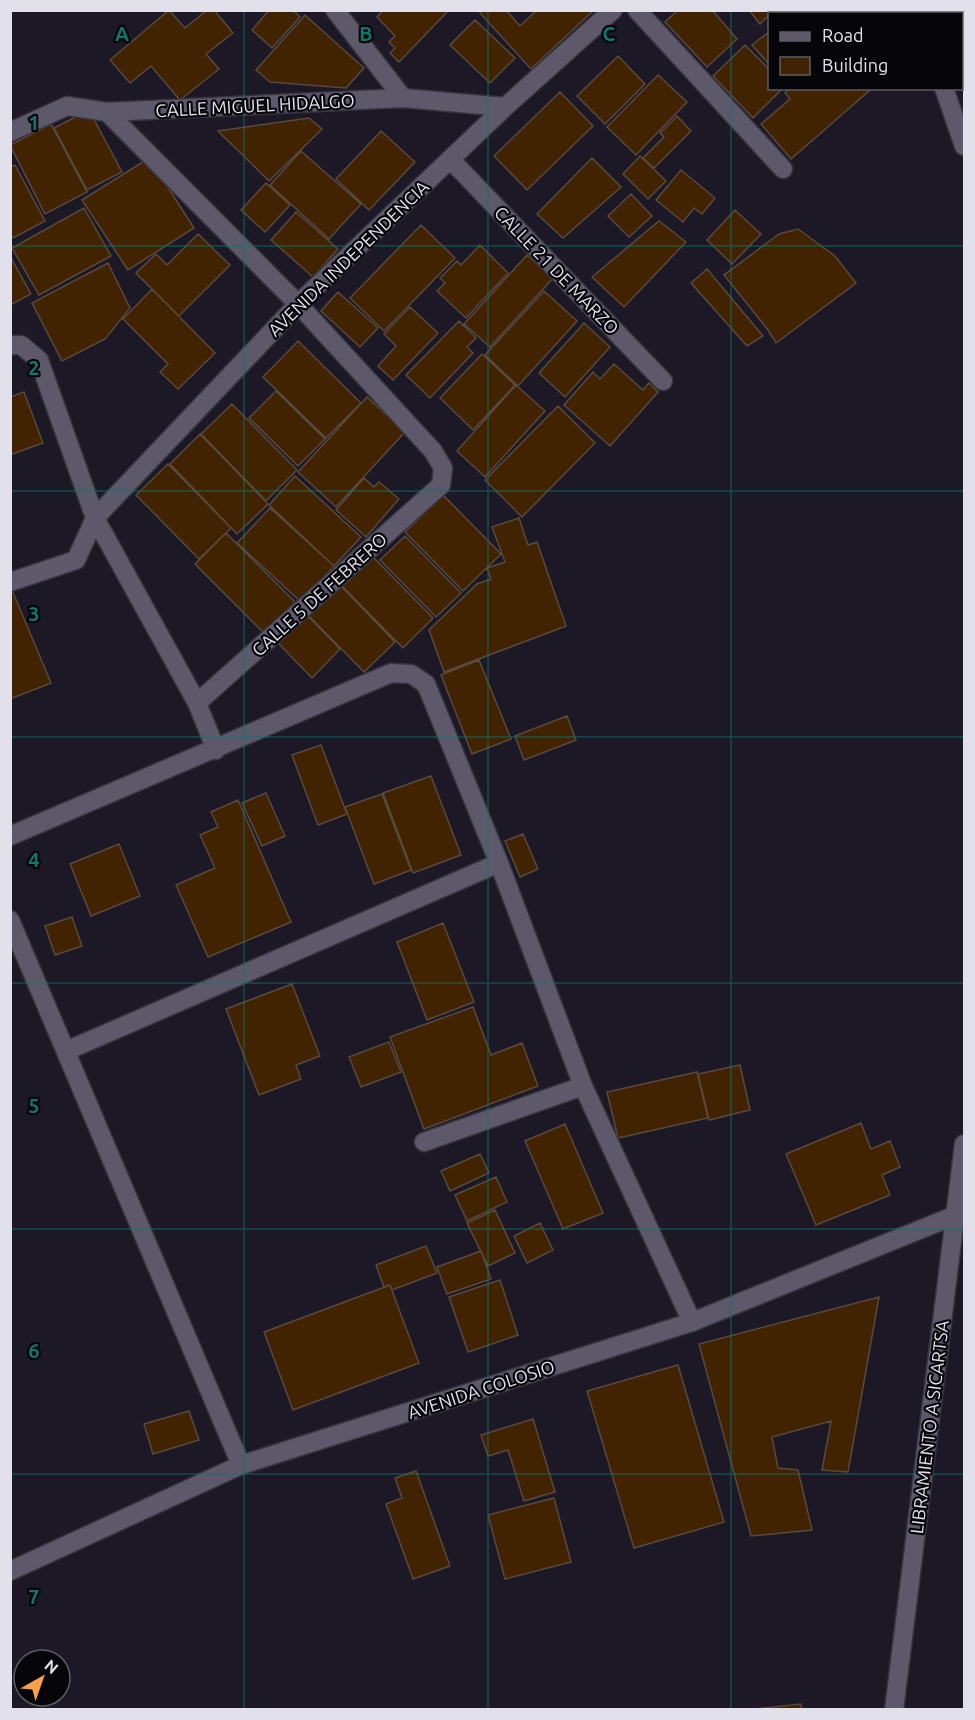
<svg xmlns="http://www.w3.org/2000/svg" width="975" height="1720" viewBox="0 0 975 1720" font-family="Ubuntu,sans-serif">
	<rect width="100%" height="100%" fill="#1c1826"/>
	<path fill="#422301" stroke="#584a3e" stroke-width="1.5" d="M169,10L185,28L207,10H214L233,33L206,54L219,69L180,100L151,66L130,83L110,60Z
		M269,10H293L300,17L272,48L252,30Z
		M383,10H449L399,62L390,53L395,48L389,42L395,36L377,17Z
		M482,10H506L520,26L537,10H594L531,69L480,13Z
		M678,10H712L737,39L707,67L665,22Z
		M749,10H777L770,14L760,24Z
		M305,15L364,68L346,88L270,82L256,70Z
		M475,20L515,58L490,83L450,45Z
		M770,31V61L768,63L752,45Z
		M745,45L770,70V88H783L753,118L713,76Z
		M618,56L645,84L605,124L577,96Z
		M658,75L687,102L636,155L607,127Z
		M790,88H869L870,90L791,159L761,124L790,99L785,93Z
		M560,92L593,126L527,190L494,156Z
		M89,110L122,172L87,190L54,128Z
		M677,116L691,131L654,168L643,158L664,137L660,133Z
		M309,118L322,129L269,181L218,131Z
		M51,124L87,192L45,214L10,145Z
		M381,131L415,162L369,210L336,179Z
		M301,151L361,204L329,239L270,185Z
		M640,156L666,181L648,199L623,174Z
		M149,158L194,228L128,270L82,200Z
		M592,158L621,187L563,238L537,214Z
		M15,165L45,221L13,238L10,234V167Z
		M681,170L715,198L702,214L694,208L683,222L656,200Z
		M266,183L290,205L265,232L241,210Z
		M631,194L652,216L629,237L608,216Z
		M84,208L111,256L39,295L12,248Z
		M735,210L761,234L732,264L707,240Z
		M296,212L338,249L313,277L271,240Z
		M659,221L686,242L624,307L592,277Z
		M421,225L455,258L384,331L350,298Z
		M798,229L835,256L856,283L776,343L768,330L724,275L779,234Z
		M198,234L230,265L179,316L136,273L156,254L167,265Z
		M480,245L508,273L466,318L437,291L445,283L440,278L457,261L461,265Z
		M527,255L553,278L490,347L464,324Z
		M10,256L31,294L10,305Z
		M108,263L130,308L105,339L62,361L32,303Z
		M707,269L763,336L747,346L691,283Z
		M152,289L215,353L178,389L160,372L168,364L123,319Z
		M544,291L577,321L518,386L485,355Z
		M338,292L378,328L360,347L321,311Z
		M410,307L438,333L393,380L378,366L396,346L384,334Z
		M459,321L476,338L467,347L473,353L430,398L406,375Z
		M584,323L610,347L565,397L539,373Z
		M298,341L361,403L326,438L263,377Z
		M482,354L515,385L473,430L440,398Z
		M614,364L643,390L649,383L658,392L610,446L564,405L593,372L600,379Z
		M516,385L545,411L485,477L457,451Z
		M276,391L325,439L298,466L249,418Z
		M24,392L43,443L10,455V397Z
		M367,397L405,432L336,507L298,472Z
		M232,404L297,470L266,501L201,434Z
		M558,406L595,443L522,517L485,480Z
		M200,434L268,504L237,534L170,464Z
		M168,464L231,528L199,559L136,495Z
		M295,476L361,537L334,566L269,505Z
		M364,478L374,487L379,482L399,499L366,537L336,510Z
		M443,495L501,554L463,591L405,532Z
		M270,508L334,566L301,602L237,543Z
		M519,518L528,545L537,542L566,626L444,672L429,630L477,584L491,579L487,568L505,562L492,527Z
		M226,533L295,602L264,633L195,564Z
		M405,536L461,593L436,617L380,560Z
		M372,556L433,618L403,648L342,586Z
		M338,583L395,642L364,672L307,614Z
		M12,590L51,683L10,699V591Z
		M306,614L340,649L312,678L277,642Z
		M479,660L511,739L472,754L441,675Z
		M567,716L576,740L524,760L515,736Z
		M321,745L347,814L318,825L292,755Z
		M431,776L461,855L413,873L383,793Z
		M266,793L285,836L262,846L242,803Z
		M382,794L411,870L374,884L345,807Z
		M238,800L291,922L208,957L176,885L215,868L200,835L218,827L211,812Z
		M523,834L538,869L520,877L505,841Z
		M119,844L140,896L91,916L70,864Z
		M72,917L82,946L55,955L45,926Z
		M443,923L474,1002L427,1020L397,942Z
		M292,984L320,1056L296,1065L301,1079L259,1095L226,1009Z
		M473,1007L491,1055L522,1043L538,1086L424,1129L390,1037Z
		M389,1042L401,1072L361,1087L349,1057Z
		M740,1065L750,1110L709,1120L698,1074Z
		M697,1072L708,1118L618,1138L607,1092Z
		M861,1123L871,1149L890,1141L900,1167L882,1175L890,1195L816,1225L786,1154Z
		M565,1124L603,1213L563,1229L525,1141Z
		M480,1154L489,1173L450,1191L441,1171Z
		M496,1177L507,1202L467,1221L455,1195Z
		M495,1210L515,1253L488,1266L467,1223Z
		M540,1223L553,1250L527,1263L514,1236Z
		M426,1246L437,1273L392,1290L390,1285L384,1287L376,1265Z
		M481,1251L491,1279L447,1294L437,1267Z
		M500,1280L518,1335L468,1352L449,1297Z
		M390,1285L419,1363L293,1410L264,1332Z
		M879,1297L848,1472L822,1470L831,1421L772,1437L778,1468L798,1470L812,1530L751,1536L699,1344Z
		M678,1365L724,1522L634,1548L587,1391Z
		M189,1411L199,1440L153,1454L144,1424Z
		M533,1419L555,1492L524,1501L508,1450L488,1456L481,1435Z
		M416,1471L450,1566L413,1579L386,1504L402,1498L395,1478Z
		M554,1498L571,1562L505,1579L488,1515Z
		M801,1704L802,1710H745Z"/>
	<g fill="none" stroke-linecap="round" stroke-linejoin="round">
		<g stroke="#37343f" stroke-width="21">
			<path id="street" d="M335,10L403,98
				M637,10L783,169
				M107,112L298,304L433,451L443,468L441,485L197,703
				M10,132L67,106L107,112L403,98L505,107
				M450,159L663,381
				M10,345H21L39,360L95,518L197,703L216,750
				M10,582L76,560L95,518L298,304L505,107L613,10
				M10,836L391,673L411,674L426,684L499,863L583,1086L692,1322
				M10,920L241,1465
				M66,1051L499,863
				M424,1142L583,1086"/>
		</g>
		<g stroke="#37343f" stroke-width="21">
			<path id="secondary" d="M914,10L915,14
				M944,88L964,146
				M10,1571L241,1465L692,1322L956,1215
				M894,1710L964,1144"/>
		</g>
		<use href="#street" stroke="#5d596a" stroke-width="18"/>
		<use href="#secondary" stroke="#5d596a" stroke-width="18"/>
	</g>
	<path fill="none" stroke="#0f766e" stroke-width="1.5" stroke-opacity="0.55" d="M244,10V1710M488,10V1710M731,10V1710M10,246H964M10,491H964M10,737H964M10,983H964M10,1229H964M10,1474H964"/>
	<g text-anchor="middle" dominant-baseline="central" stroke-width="4.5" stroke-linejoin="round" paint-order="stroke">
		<g font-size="18" fill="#e2e0ea" stroke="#06050a">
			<text transform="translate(255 105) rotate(-3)">CALLE MIGUEL HIDALGO</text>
			<text transform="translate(348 258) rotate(-44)">AVENIDA INDEPENDENCIA</text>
			<text transform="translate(557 270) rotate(46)">CALLE 21 DE MARZO</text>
			<text transform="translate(319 594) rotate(-42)">CALLE 5 DE FEBRERO</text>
			<text transform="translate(481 1389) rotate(-18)">AVENIDA COLOSIO</text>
			<text transform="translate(929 1427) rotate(-83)">LIBRAMIENTO A SICARTSA</text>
		</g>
	</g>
	<g font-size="20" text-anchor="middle" font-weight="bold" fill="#0f766e" stroke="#06050a" stroke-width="4.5" stroke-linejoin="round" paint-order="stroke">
		<text x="122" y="41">A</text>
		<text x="366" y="41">B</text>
		<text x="609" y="41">C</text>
		<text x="34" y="130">1</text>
		<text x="34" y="375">2</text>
		<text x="34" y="621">3</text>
		<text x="34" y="867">4</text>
		<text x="34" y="1113">5</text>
		<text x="34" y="1358">6</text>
		<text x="34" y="1604">7</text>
	</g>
	<rect width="975" height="1720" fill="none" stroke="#e2e0ea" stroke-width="24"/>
	<rect x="768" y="12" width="195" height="78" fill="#06050a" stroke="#5e5d64" stroke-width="1.5"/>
	<rect x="780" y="32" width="30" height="9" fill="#5d596a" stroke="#5e5d64" stroke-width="1.5"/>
	<text x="822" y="42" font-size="18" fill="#e2e0ea">Road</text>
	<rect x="780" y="57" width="30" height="18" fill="#422301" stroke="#5e5d64" stroke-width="1.5"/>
	<text x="822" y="72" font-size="18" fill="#e2e0ea">Building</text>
	<g transform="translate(42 1678) rotate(40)"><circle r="28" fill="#06050a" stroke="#5e5d64" stroke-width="1.5"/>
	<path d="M0-4.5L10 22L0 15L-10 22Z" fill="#f8a14a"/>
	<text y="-9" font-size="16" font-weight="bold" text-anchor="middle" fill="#e2e0ea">N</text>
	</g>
</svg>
